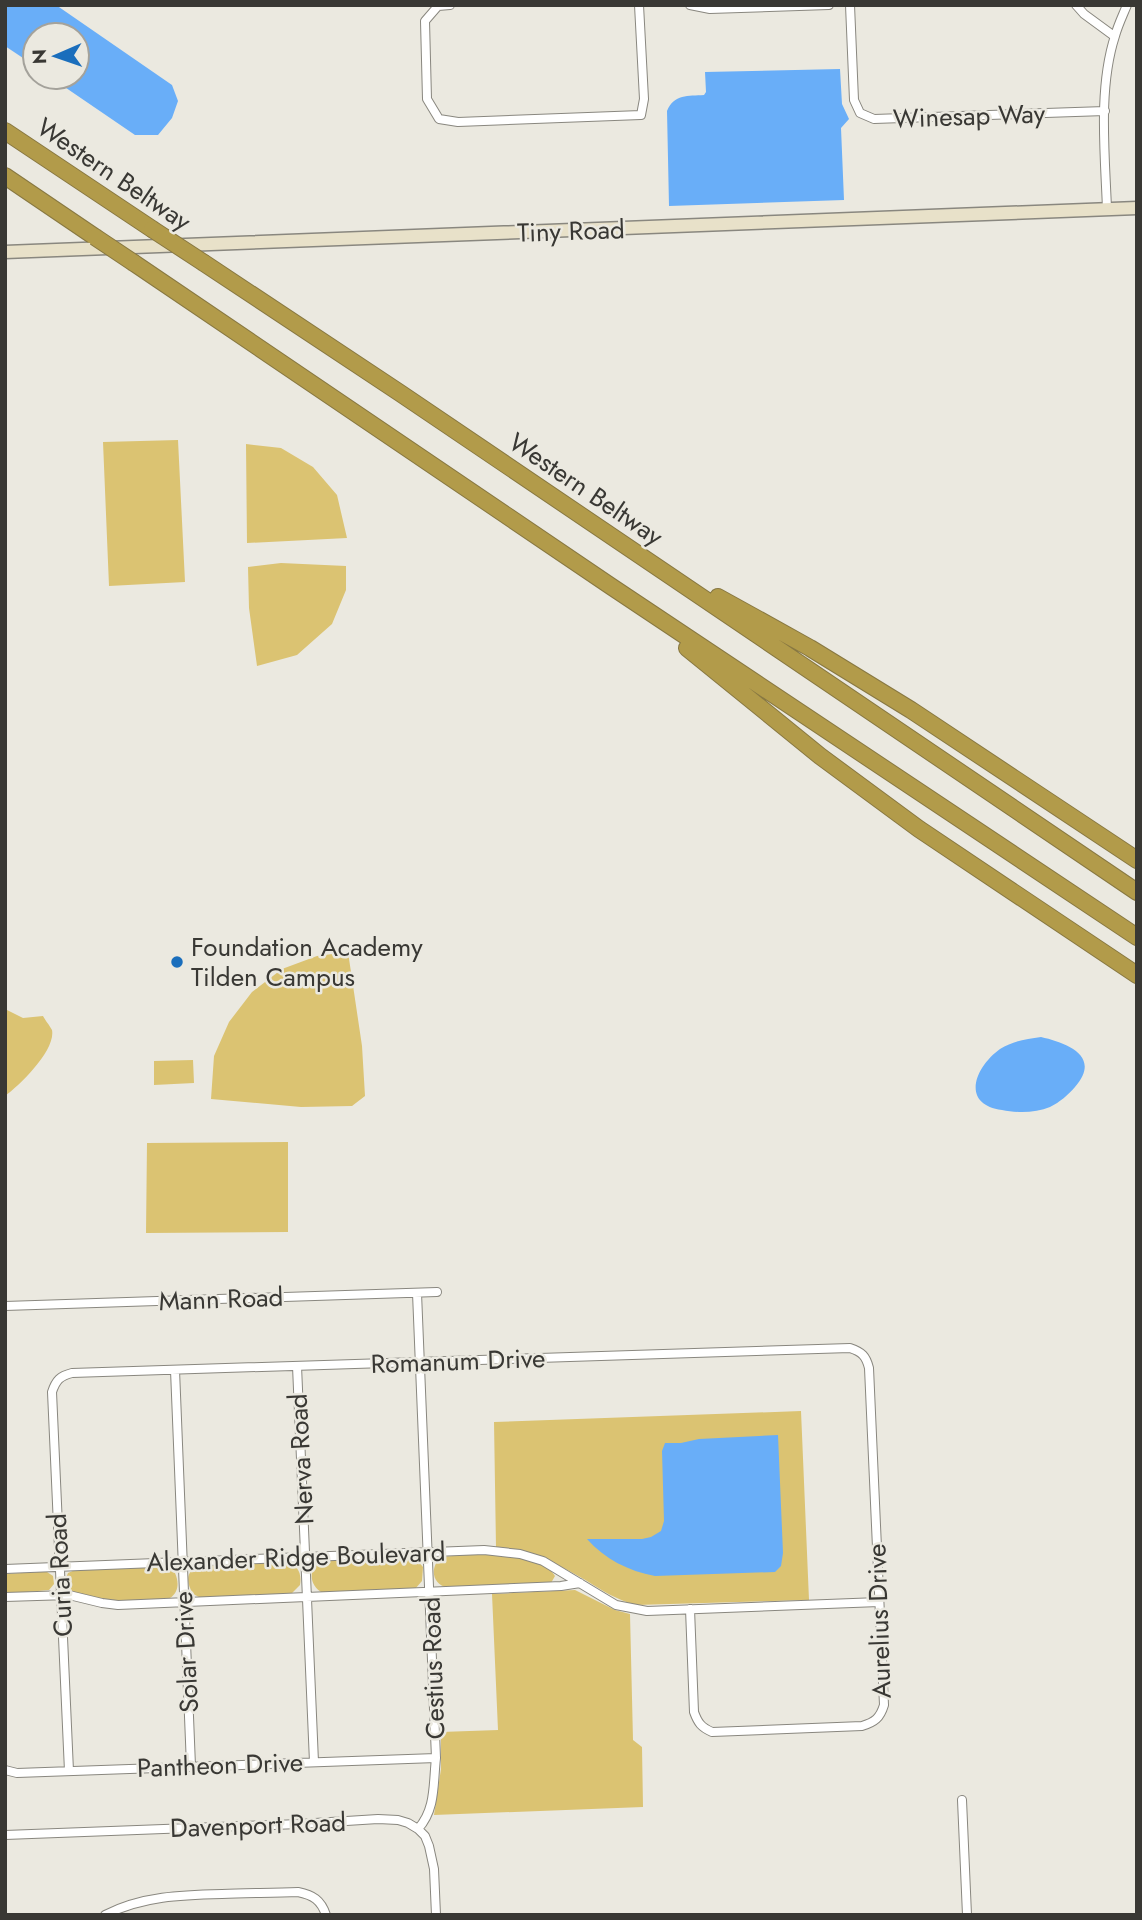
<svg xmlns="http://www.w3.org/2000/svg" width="1142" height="1920" viewBox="0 0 1142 1920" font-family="Jost,sans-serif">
	<rect width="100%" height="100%" fill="#ebe9e0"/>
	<path fill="#dbc372" d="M178,440L185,582L109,586L103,442Z
		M246,444L281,448L313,467L337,495L347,538L247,543Z
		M281,563L346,566V590L332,624L297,655L257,666L249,608L248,567Z
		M348,952L362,1046L365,1096L352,1106L301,1107L211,1099L214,1056L229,1022L252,992L282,969L317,956Z
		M5,1009L23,1018L43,1016C45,1020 50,1026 52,1030C56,1050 20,1085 5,1096Z
		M193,1060L194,1083L154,1085V1061Z
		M288,1142V1232L146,1233L147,1143Z
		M801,1411L809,1600L636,1605C617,1600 603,1591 587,1581C558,1564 530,1549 496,1547L494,1422Z
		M476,1554C497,1554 543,1556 555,1576L551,1583L448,1588C431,1584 430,1567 441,1557Z
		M410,1557L415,1558L423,1567L422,1581L415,1589L323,1593C312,1587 309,1577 314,1566L325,1560Z
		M286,1562C298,1565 302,1573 300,1585L291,1594L201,1598L193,1594C185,1580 186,1570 202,1565Z
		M165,1567L175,1573C179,1582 179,1592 170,1598C157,1605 78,1600 68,1589C63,1584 66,1578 68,1573L75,1570Z
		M38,1572H47L53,1576L54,1584L49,1590L5,1594V1574Z
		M575,1590L615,1610L630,1614L633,1740L642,1747L643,1807L434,1815L441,1769V1732L498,1730L492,1594Z"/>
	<path fill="#69aef8" d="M5,5H56L172,85L178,101L172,118L158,135H135L50,77H77V35H35V66L5,46Z
		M840,69L842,104L849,119L841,128L844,200L669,206L667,111C674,94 688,96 704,95L706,92L705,72Z
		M1041,1037C1067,1043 1102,1056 1075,1087C1068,1095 1060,1102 1050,1107C1036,1113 1017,1113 1002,1110C960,1104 975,1067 1000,1049C1013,1041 1026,1039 1041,1037Z
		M778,1435L783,1553L781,1566L775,1572L655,1576C628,1571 605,1559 587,1539H642L651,1537L661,1531L664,1521L662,1451L665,1443H681L699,1439Z"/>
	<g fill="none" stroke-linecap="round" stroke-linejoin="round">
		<g stroke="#89877f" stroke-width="10">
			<path id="street" d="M450,5L438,6L425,21L427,99L439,119L458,122L641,115L644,99L639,5
				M690,5L710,9L829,5
				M850,5L854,100L860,113L874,119L1105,111
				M1076,5L1084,14L1114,36
				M1107,209C1105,154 1098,88 1115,36C1118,25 1123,15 1127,5
				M417,1293L436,1758C433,1784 436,1809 418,1829
				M5,1306L437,1292
				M297,1366L314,1762
				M175,1370L191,1766
				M5,1569L484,1550L520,1554L543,1561L616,1605L647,1611L879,1602
				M5,1597L69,1595L102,1603L118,1605L561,1586L580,1583
				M5,1770L17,1773L436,1758
				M69,1771L52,1392C56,1380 60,1376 72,1373L850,1348C862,1352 866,1356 869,1368L884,1705C880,1718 875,1722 862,1726L712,1732C701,1727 698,1723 694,1712L690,1609
				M962,1800L967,1915
				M5,1835L299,1824L378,1819L398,1820L408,1823L418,1829L425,1836L429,1846L434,1869L436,1915
				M105,1915C142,1896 182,1895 222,1894C247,1893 273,1893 298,1892C313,1895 321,1900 326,1915"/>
		</g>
		<g stroke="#89877f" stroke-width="15">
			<path id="secondary" d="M5,252L1137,208"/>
		</g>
		<g stroke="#887842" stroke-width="18">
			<path id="highway" d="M5,131L152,229
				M5,176L95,237
				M134,263L612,587L1137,937
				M204,263L400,393L1137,892
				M718,597L810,648L911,710L1137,860
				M687,648L820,756L919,829L1137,975"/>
		</g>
		<use href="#street" stroke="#fff" stroke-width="8"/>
		<use href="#secondary" stroke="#e8e1c9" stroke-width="12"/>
		<use href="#highway" stroke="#b29b4a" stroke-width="16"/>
		<g stroke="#887842" stroke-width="18" stroke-linecap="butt">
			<path id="highway-bridge" d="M152,229L204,263
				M95,237L134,263"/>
		</g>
		<use href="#highway-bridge" stroke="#b29b4a" stroke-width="16"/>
	</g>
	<circle fill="#1a6ebc" stroke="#ebe9e0" stroke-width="2.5" cx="177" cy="962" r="7"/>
	<g text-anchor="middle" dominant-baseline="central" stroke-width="5" stroke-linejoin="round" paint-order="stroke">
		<g font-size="26" fill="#393834" stroke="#ebe9e0">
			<text transform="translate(969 116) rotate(-2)">Winesap Way</text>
			<text transform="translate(114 174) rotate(34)">Western Beltway</text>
			<text transform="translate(571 231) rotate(-2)">Tiny Road</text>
			<text transform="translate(586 489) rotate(34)">Western Beltway</text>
			<text transform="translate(221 1299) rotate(-2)">Mann Road</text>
			<text transform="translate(458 1361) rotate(-2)">Romanum Drive</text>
			<text transform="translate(301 1459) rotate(-93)">Nerva Road</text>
			<text transform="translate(296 1557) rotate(-2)">Alexander Ridge Boulevard</text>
			<text transform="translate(60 1575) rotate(-93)">Curia Road</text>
			<text transform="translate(879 1621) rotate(-92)">Aurelius Drive</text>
			<text transform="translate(186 1652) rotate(-93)">Solar Drive</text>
			<text transform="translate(433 1668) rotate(-92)">Cestius Road</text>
			<text transform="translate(220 1765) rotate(-2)">Pantheon Drive</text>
			<text transform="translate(258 1825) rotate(-2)">Davenport Road</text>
		</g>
		<g font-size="26" fill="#393834" stroke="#ebe9e0" text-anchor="start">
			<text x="191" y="947">Foundation Academy<tspan x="191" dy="30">Tilden Campus</tspan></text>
		</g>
	</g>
	<rect width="1142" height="1920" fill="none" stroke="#393834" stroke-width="14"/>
	<g transform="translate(56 56) rotate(268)"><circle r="33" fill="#ebe9e0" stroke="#a4a29b" stroke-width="2"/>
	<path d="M0-5L12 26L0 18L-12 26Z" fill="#1a6ebc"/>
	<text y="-10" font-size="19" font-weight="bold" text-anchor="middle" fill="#393834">N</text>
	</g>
</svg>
